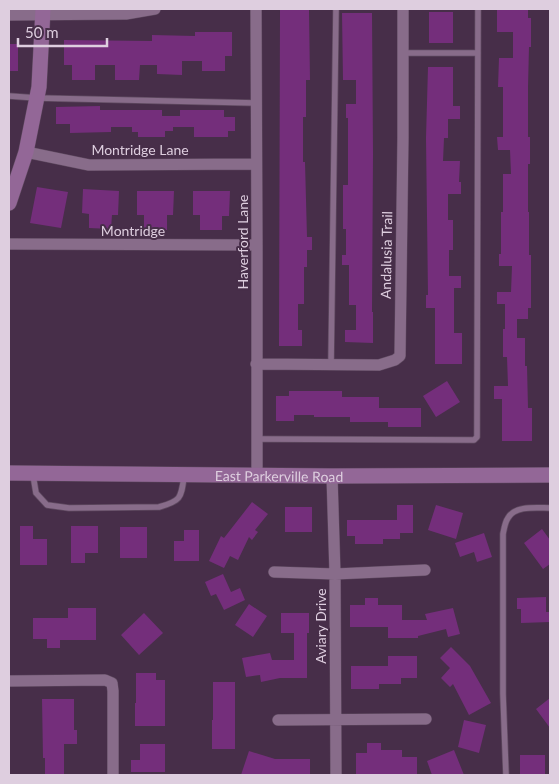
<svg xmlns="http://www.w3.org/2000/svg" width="559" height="784" viewBox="0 0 559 784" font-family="Lato,sans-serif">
	<rect width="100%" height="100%" fill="#472e49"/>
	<path fill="#742e7b" d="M497,9H528V18H531V47H529L528,87V137H530V164H528V212H529V255H531V308H528V319H517V338H525V366H527L528,408H532V441H502V399H494V386H508L507,357H503V329H505V304H497V292H511L512,266H499V254H501V212H503V174H511L510,150H498L497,137H503V87H498L499,58H513V32H497Z
		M280,10H309L310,80H306V117H303V162H305L307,237H312V250H307V267H304V304H298V330H302V346H279Z
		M429,12H453V43H429Z
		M342,13H372L373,154L372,312H373V343L345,342V330H356V305H349V265H342V255H346V229H343V185H348V118H346V104H356V80H343Z
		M195,32H232V56H225V71H202V61H182V75L157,74V65H140L139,80H115V65H95V80H72V65H64V40L152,41V35L195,36Z
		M9,44H18V71H9Z
		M428,67H453V106H460V119H448V138H444L443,161H460L459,182H461V194H448V220H453V250H449V276H461V288H454V333H462V364H435V308H426V295H428L426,138Z
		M100,106V110H162V116H180V110H224V117H235V131H228V137H194V127H173V131H165V137H138V132H132V127H111V132L70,133V124H56V107Z
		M37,187L68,192L61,228L30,223Z
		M83,189L119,191L118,215H112L111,229L89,228V214L82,213Z
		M137,191H174L173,215H167V230H144V215H137Z
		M193,191H230L229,216H222V230H200V215H193Z
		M447,381L460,402L436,417L423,396Z
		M289,391H342V397H379V408H421V427H388V422H350V417H314V415H294V421H276V396H289Z
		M252,502L268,514L255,530L258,532L252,540L249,537L238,560L230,556L224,568L209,561L221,536L224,538Z
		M397,505H413V533H400V539H383V544H355V536H347V520H397Z
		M436,505L463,513L456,539L428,530Z
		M285,507H312V532H285Z
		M20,526H33V539H47V565H20Z
		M71,526H98V553H85V563H71Z
		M120,527H147V558H120Z
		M542,529L550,540V564L543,569L524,543Z
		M184,530H199V561H174V541H184Z
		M484,533L492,557L477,562L474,552L460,557L455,543Z
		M223,574L231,592L240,588L245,600L224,610L216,594L211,596L205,582Z
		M546,597V612H550V622L521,623V609H517V598Z
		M365,598H378V605H402V620H427L425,614L453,608L460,634L448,637L446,629L418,636V638H388V627H350V605H365Z
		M249,604L267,616L253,637L235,625Z
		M68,608H96V640H60V648H47V639H33V618H68Z
		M144,613L163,633L139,655L121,635Z
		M281,613H309V633H307V678H280L261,682L260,675L246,677L242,658L270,653L272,660H294V633H281Z
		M451,647L470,666L491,703L469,715L453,684L450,687L441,678L450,668L440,658Z
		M388,656H417V678H401V684H379V689H351V666H388Z
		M136,673H156V680H165V726H135V703H136Z
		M213,682H235V749H212V720H213Z
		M550,698V728L536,709Z
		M42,699H74V730H77V744H64V775H45V758H43Z
		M464,720L486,725L479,753L458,747Z
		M367,743H381V750H402V757H417V775H356V753H367Z
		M140,744H165V772H131V760H140Z
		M454,750L464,775H432L427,761Z
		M249,751L275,759H310V775H241Z
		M520,755H545V775H520Z"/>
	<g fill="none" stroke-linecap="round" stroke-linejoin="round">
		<g stroke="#5f4a60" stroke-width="7">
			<path id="lane" d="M403,53H478
				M9,96L37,98L256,103
				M331,365L336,9
				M256,439L474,440L477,437L478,9
				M33,475L36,493L47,505L69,508L159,507C181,501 181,498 184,477
				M506,775L503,694V534C504,529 505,522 508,518C515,505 537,508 550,508"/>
		</g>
		<g stroke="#5f4a60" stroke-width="12">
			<path id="street" d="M256,9L257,245V475
				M9,15L126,14L155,9
				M26,152L89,165L256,164
				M9,244L257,245
				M256,364L379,365L395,360L400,356L403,137V9
				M332,476L335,574L336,775
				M274,572L335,574L425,570
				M9,681L105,680L112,683L113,691V775
				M278,720L426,719"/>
		</g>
		<g stroke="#5f4a60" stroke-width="16">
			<g id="secondary">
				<path d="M9,203L26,152L39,87L43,9"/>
				<path id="s1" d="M9,473L332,476L550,475"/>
			</g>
		</g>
		<use href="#lane" stroke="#886c8a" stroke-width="5.5"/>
		<use href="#street" stroke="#886c8a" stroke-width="11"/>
		<use href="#secondary" stroke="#936797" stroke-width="15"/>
	</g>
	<g text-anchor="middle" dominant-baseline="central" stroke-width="4" stroke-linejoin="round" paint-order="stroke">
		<g font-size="14" fill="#decedf" stroke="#472e49">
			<text x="140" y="149">Montridge Lane</text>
			<text x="133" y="230">Montridge</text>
			<text transform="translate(242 242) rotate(-90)">Haverford Lane</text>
			<text transform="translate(386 255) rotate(-89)">Andalusia Trail</text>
			<text stroke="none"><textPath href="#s1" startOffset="270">East Parkerville Road</textPath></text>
			<text transform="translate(320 626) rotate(-90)">Aviary Drive</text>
		</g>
	</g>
	<rect width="559" height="784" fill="none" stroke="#decedf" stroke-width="20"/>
	<path d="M18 38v8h89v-8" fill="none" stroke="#decedf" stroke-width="2.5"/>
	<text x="25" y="38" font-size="15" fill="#decedf" stroke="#472e49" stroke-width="4" paint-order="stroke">50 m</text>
</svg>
